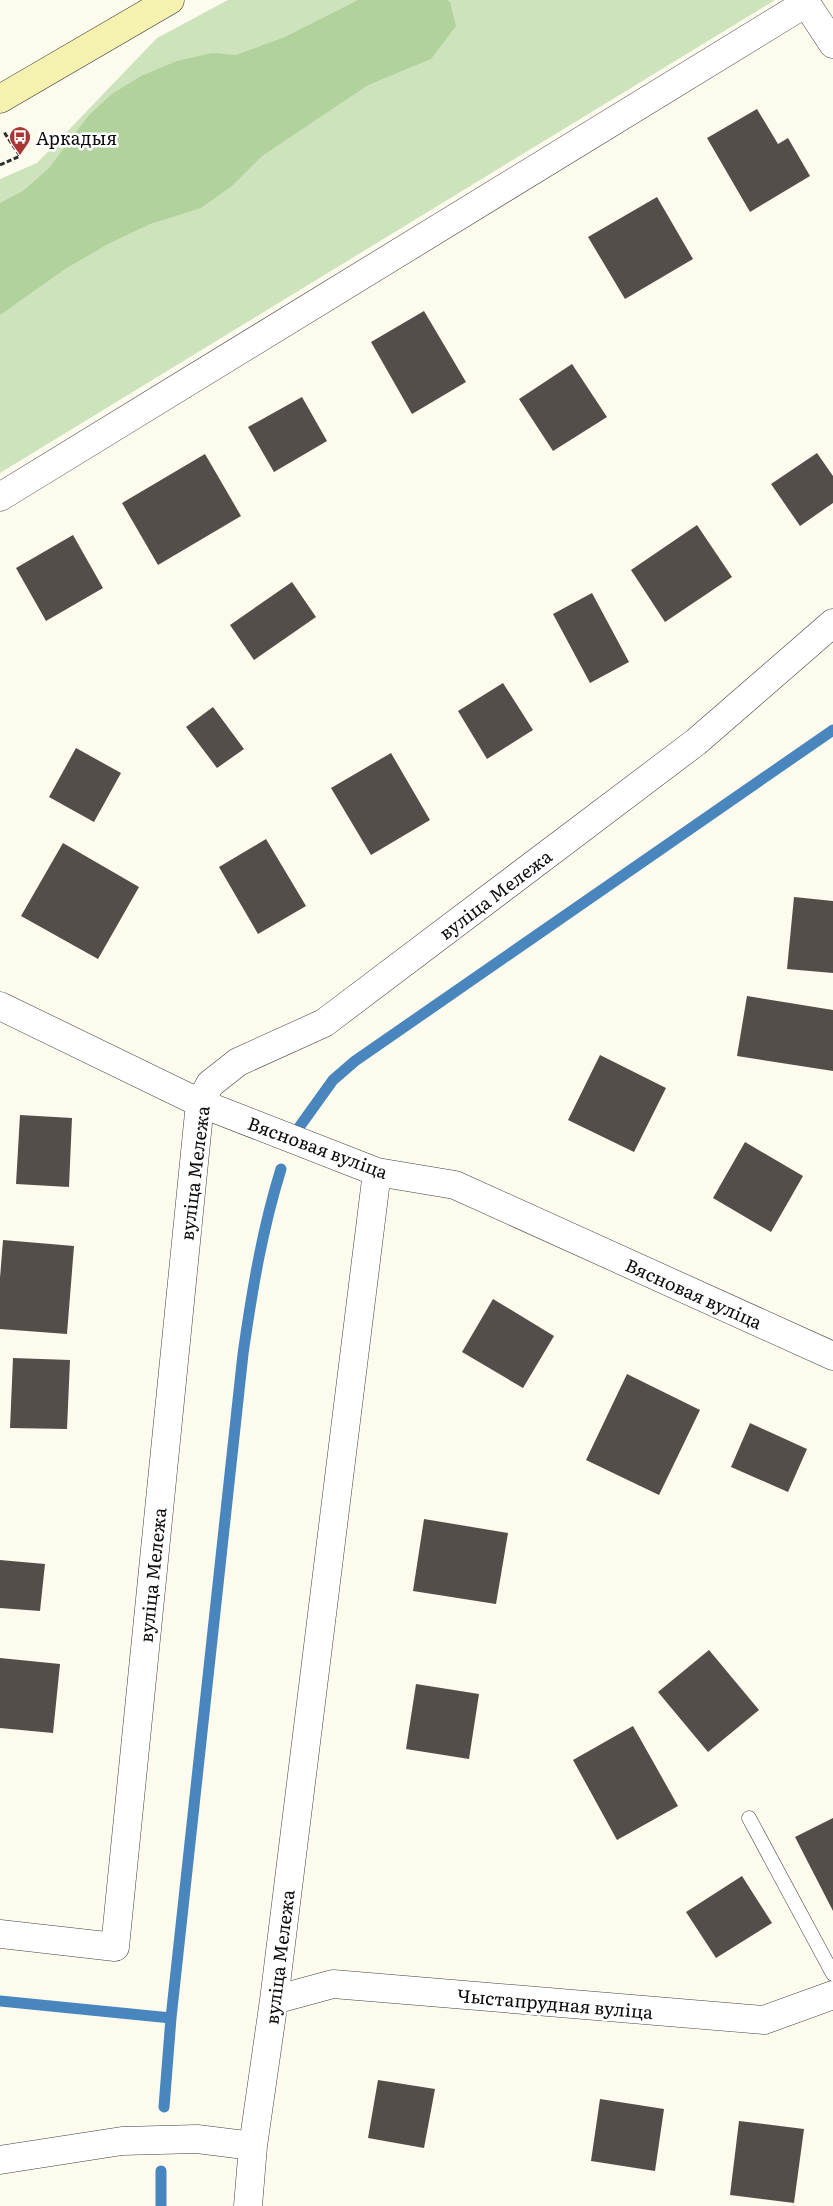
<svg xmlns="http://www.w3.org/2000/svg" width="833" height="2206" viewBox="0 0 833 2206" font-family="Literata,serif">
	<rect width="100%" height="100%" fill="#fdfbee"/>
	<path fill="#cde3bb" d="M228,0H775L0,473V179L37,163L157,38Z"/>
	<path fill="#b1d29c" d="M358,0H447L450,2L456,26L431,59L368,85L262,156L233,185L201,208L150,224L108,244L65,269L0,315V203L23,191L49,168L89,115L112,94L141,76L177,61L212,53L236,55L285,37Z"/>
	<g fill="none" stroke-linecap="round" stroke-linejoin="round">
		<path stroke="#4886bd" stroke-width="11" d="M300,1126L333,1080L355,1061L833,730
			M0,2001L171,2018
			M164,2107L171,2018L243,1354C252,1291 262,1230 281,1169
			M161,2171V2206"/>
	</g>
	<path fill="#534e4a" d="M757,109L778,144L788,138L810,176L750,212L707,138Z
		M657,197L693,259L625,299L588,237Z
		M424,311L466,382L412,414L371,342Z
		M572,364L607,417L553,451L519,399Z
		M302,397L327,441L274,472L248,427Z
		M817,453L833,476V503L800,526L771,484Z
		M205,454L241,516L158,565L122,503Z
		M697,525L732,577L665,622L631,570Z
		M73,535L103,588L46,621L16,568Z
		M292,582L316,617L254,660L230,625Z
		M592,593L629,662L590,683L553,614Z
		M503,683L533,730L487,759L458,711Z
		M213,707L244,749L217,768L186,727Z
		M76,748L121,773L94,822L49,797Z
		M391,753L430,820L371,855L331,788Z
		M266,839L306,906L258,934L219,867Z
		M63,843L139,887L98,959L21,916Z
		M794,897L833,901V973L787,969Z
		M747,996L833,1010V1071L737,1056Z
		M600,1055L666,1088L634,1152L568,1120Z
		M20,1115L72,1118L69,1187L16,1184Z
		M745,1142L803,1176L771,1232L713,1198Z
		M3,1240L74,1246L67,1334L0,1329V1278Z
		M493,1299L554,1336L523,1388L462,1352Z
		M13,1358L70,1360L67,1429L10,1428Z
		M627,1374L700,1410L659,1495L586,1460Z
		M750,1423L807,1449L788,1492L731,1467Z
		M424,1519L508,1533L496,1604L413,1591Z
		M0,1560L45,1564L40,1611L0,1608Z
		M709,1650L759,1710L708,1752L658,1692Z
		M0,1658L60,1664L53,1733L0,1728Z
		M416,1684L479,1694L469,1759L406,1749Z
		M633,1726L678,1806L617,1840L573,1760Z
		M833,1818V1911L795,1837Z
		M742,1876L772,1923L716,1958L686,1912Z
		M378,2080L435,2089L424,2148L368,2138Z
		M600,2099L664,2109L655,2171L591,2161Z
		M739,2121L804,2129L794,2203L730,2195Z"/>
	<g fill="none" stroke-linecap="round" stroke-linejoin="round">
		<g stroke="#3f3f3f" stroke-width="15">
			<path id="lane" d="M749,1818L833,1974"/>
		</g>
		<g stroke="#3f3f3f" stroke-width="29">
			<path id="street" d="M804,0L833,44
				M0,497L806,3
				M0,1006L200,1103L377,1172L455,1185L833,1356
				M0,1934L115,1947L200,1103L210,1084L238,1062L324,1023L696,742L833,623
				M274,2000L333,1984L764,2020L833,1995
				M0,2160L122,2141L197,2139L253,2146
				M248,2206L253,2146L274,2000L377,1172"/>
		</g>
		<g stroke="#2e2e2e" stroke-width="29">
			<path id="secondary" d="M0,99L170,0"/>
		</g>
		<path stroke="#2e2e2e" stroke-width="3" stroke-dasharray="5 2.5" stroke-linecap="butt" d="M0,165L20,156L4,132"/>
		<use href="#lane" stroke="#fff" stroke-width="14"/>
		<use href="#street" stroke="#fff" stroke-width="28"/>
		<use href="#secondary" stroke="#f5f2b0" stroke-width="28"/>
	</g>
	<defs>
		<g id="bus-pin" transform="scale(1.125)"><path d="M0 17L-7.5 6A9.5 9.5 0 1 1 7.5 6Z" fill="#ab3735" stroke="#fff"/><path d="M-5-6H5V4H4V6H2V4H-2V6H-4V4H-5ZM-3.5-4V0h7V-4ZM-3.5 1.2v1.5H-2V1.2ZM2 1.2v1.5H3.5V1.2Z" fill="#fff"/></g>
	</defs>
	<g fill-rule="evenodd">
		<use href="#bus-pin" x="20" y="137"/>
	</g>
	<g text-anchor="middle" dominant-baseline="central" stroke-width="5" stroke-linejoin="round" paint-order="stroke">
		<g font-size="18" fill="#0c0c0c" stroke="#fff" text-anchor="start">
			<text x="36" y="137">Аркадыя</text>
		</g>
		<g font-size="18" fill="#0c0c0c" stroke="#fff">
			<text transform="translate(495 894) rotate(-37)">вуліца Мележа</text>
			<text transform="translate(318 1147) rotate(20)">Вясновая вуліца</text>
			<text transform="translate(194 1173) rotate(-83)">вуліца Мележа</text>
			<text transform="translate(694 1293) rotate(24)">Вясновая вуліца</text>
			<text transform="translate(152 1575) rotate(-84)">вуліца Мележа</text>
			<text transform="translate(279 1957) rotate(-83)">вуліца Мележа</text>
			<text transform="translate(555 2003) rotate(5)">Чыстапрудная вуліца</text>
		</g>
	</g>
</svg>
